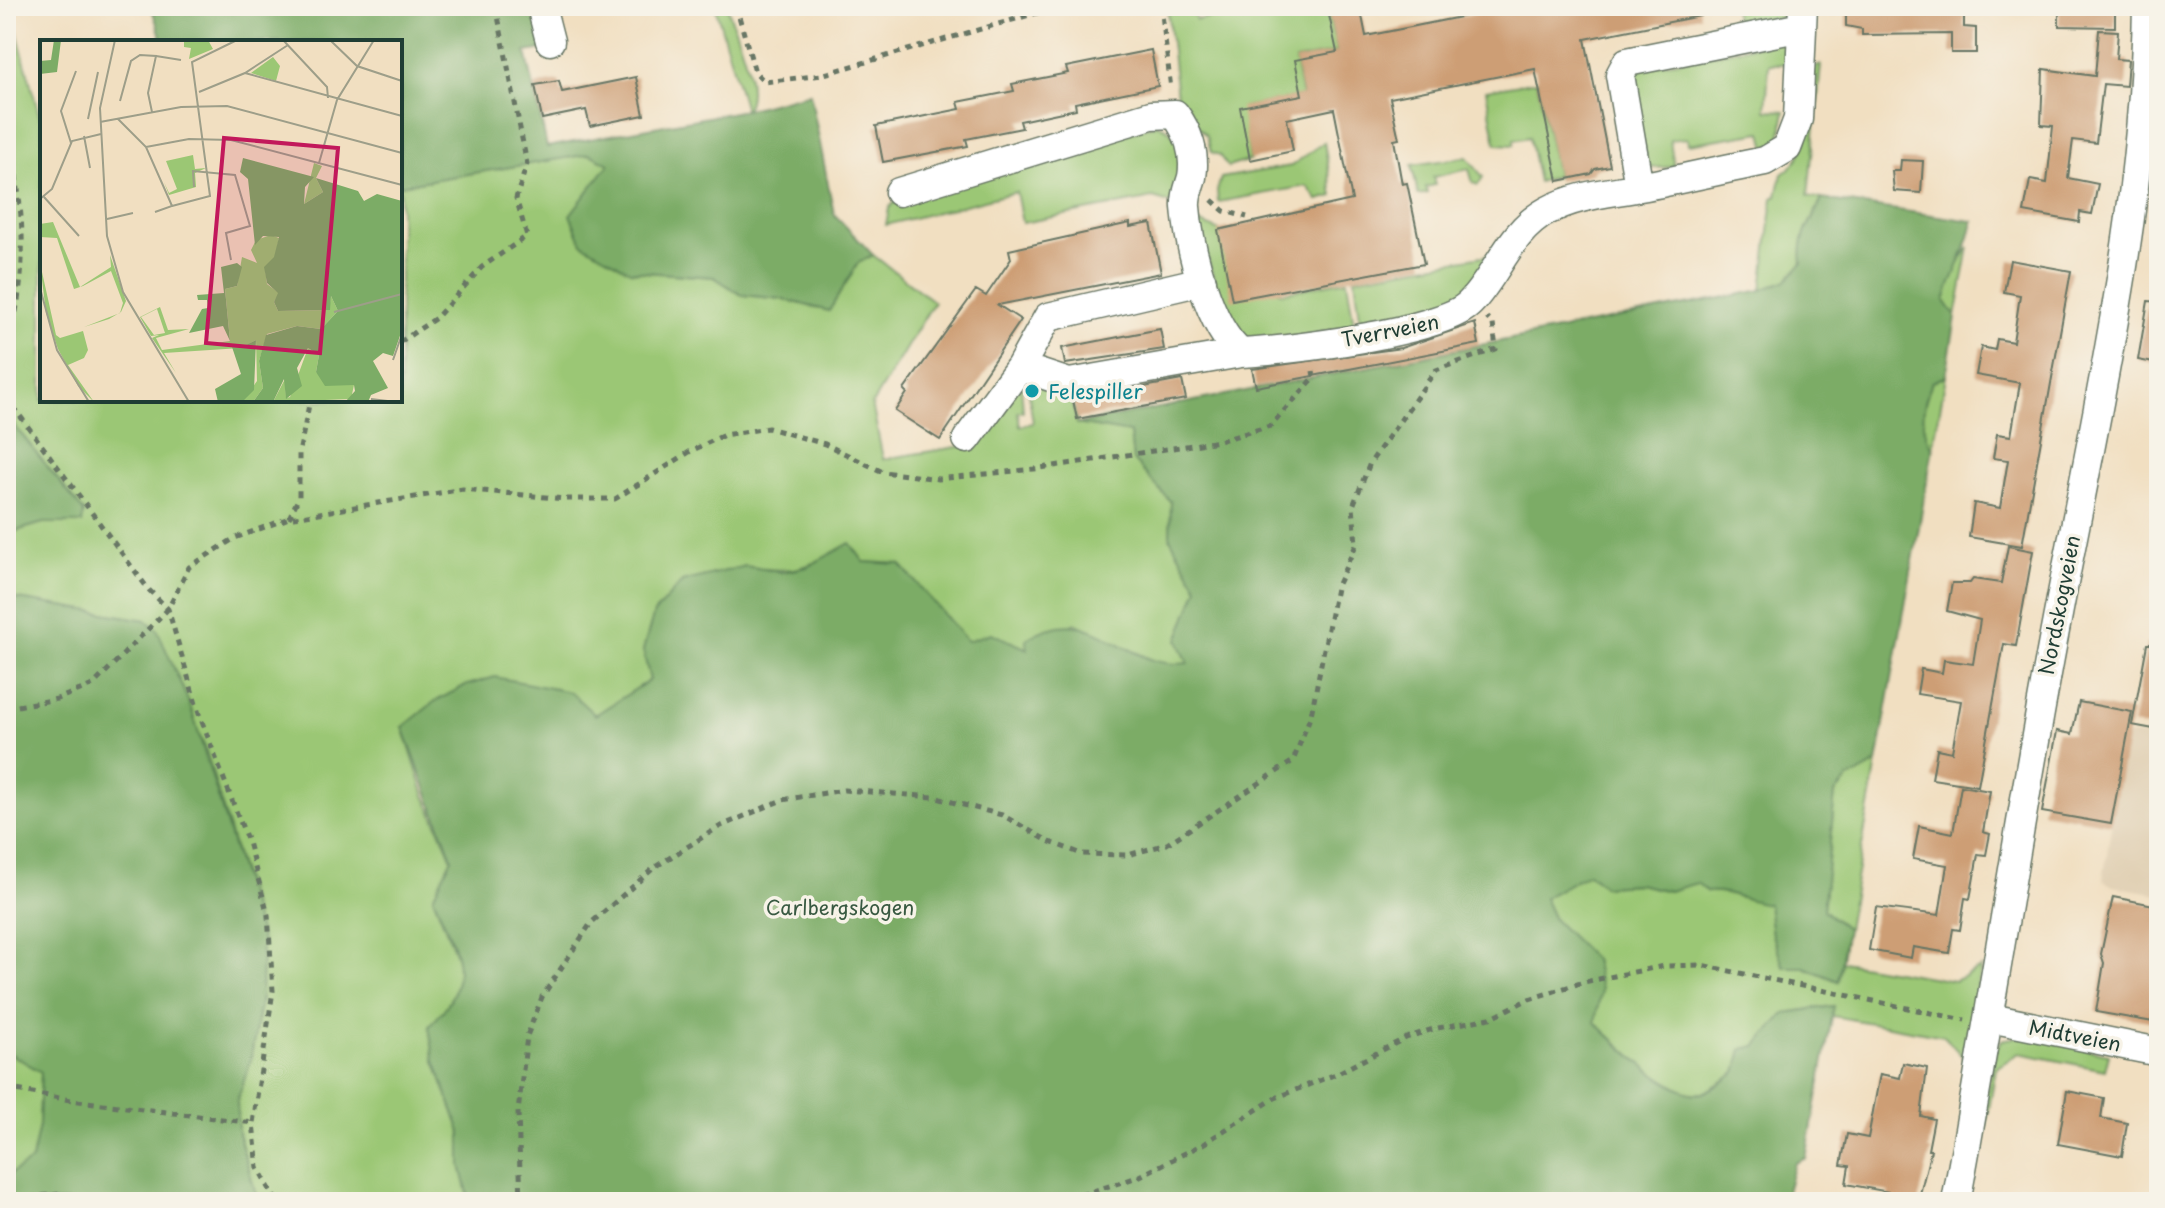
<svg xmlns="http://www.w3.org/2000/svg" width="2165" height="1208" viewBox="0 0 2165 1208" font-family="'Playpen Sans',sans-serif">
	<rect width="100%" height="100%" fill="#f7f3e8"/>
	<filter id="ink" filterUnits="userSpaceOnUse"><feTurbulence type="fractalNoise" baseFrequency=".0125" numOctaves="2"/><feDisplacementMap in="SourceGraphic" scale="16" xChannelSelector="R" yChannelSelector="G"/><feConvolveMatrix kernelMatrix="1 2 1 2 8 2 1 2 1" color-interpolation-filters="sRGB"/></filter>
	<filter id="wash" filterUnits="userSpaceOnUse"><feTurbulence type="fractalNoise" baseFrequency=".006" numOctaves="4" result="noise"/><feDisplacementMap in="SourceGraphic" scale="32" xChannelSelector="R" yChannelSelector="G"/><feGaussianBlur stdDeviation="1.8" result="paint"/><feColorMatrix in="noise" values="0 0 0 0 0 0 0 0 0 0 0 0 0 0 0 0 0 1.4 0 .05"/><feComposite in="paint" operator="in"/></filter>
	<g filter="url(#wash)">
		<rect width="100%" height="100%" fill="#f1dfc1"/>
		<path fill="#e0cfb2" d="M2135,735L2159,739V894L2113,886L2103,880L2125,736Z"/>
		<path fill="#9bc774" stroke="#5d8254" stroke-width="2" d="M6,6H10L42,126V400H400V185L590,154L609,163L630,271L714,277L742,295L782,299L829,311L858,263L873,255L934,302L872,404L883,459L969,445L1021,383L1023,411L1018,412L1020,426L1033,423L1027,383C1061,391 1071,387 1077,424L1130,433L1133,460L1171,502L1170,538L1198,588L1178,640L1189,663L1165,666L1075,623L1028,649L967,641L900,564L864,562L850,543C805,569 797,575 744,566L643,650L650,680L594,716L570,692L403,727L424,793L452,859L433,897L461,968L434,1058L461,1132V1165L470,1202H261L257,1198L238,1133L237,1101L250,1063L261,998L262,942L205,747L146,620L6,597V534L43,523H82L6,415V308L13,265L6,249Z
			M715,6H727C735,32 761,88 745,110Z
			M1167,6H1191L1196,20L1264,6H1327L1337,52L1295,60L1302,96L1243,107L1250,160L1228,167L1219,155L1211,152L1207,136L1178,106Z
			M1733,6H1791L1781,18L1738,27Z
			M1790,39L1789,64H1769L1766,110L1785,111L1780,139L1766,149L1762,132L1688,144L1687,138L1670,140L1674,167L1649,168L1629,95L1636,69Z
			M1821,65L1808,196L1822,199C1812,223 1797,235 1803,263L1787,280L1762,290L1773,198L1777,196L1782,174C1815,154 1812,101 1814,67Z
			M1537,81L1557,176L1538,182L1529,137L1514,140V145L1496,144L1486,90Z
			M1157,124L1168,129L1184,148L1179,206L1153,198L1022,223L1016,192L886,225L889,208L895,202Z
			M1324,142L1333,196L1318,200L1307,186L1218,202L1217,191L1221,178L1291,166Z
			M1467,157L1483,177L1478,185L1473,183L1469,169L1433,177L1435,185L1426,187L1428,193L1418,195L1412,165Z
			M1196,221L1218,230L1281,293L1347,280L1354,325C1323,332 1256,351 1230,330Z
			M1969,247L1956,317L1945,301L1954,270Z
			M1488,255C1472,312 1411,315 1361,325L1355,278Z
			M1946,376L1933,448C1919,428 1922,404 1932,382Z
			M1877,763L1847,929L1823,910L1835,793L1847,780Z
			M1588,873L1604,886L1638,884L1669,891L1697,882L1707,892C1730,890 1745,902 1769,903L1772,935L1784,967H1804L1838,981L1842,962L1954,981L1981,968L1963,1057L1944,1036L1832,1016L1833,1006L1785,1013L1736,1073L1703,1093H1686L1648,1070L1594,1022L1601,990L1594,959L1554,920L1544,898Z
			M2021,1036L2109,1054L2105,1070L2019,1053L1996,1068L1982,1150L1974,1147L1996,1049L2002,1040Z
			M6,1051L41,1072L39,1126L32,1160L6,1177Z"/>
		<path fill="#7cac66" stroke="#4e744d" stroke-width="2" d="M151,6H534L544,49L526,52L547,147L745,110L810,93L834,214L873,255L858,263L829,311L782,299L742,295L714,277L630,271L582,243L570,215L609,164L590,154L400,185V42H163Z
			M1822,199L1973,221C1968,250 1953,273 1945,301L1956,317L1946,376L1932,382C1922,404 1919,428 1933,448L1877,763L1847,780L1835,793L1823,910L1847,929L1838,981L1804,967H1784L1772,935L1768,904C1745,901 1731,890 1707,892L1697,883L1669,891L1638,884L1604,886L1588,873L1544,898L1554,920L1594,959L1601,990L1595,1022C1614,1041 1676,1101 1703,1093C1714,1089 1726,1079 1736,1073L1742,1049L1756,1046L1785,1013L1834,1006L1806,1158L1795,1163L1784,1202H470L461,1165V1132L434,1058L429,1026C477,981 456,950 433,897L452,858L403,727L434,702L464,686L495,677L570,692L595,715L650,680L643,650L654,613L682,582L745,566L782,572L807,567L850,543L864,562L900,564L967,641L991,633L1028,649L1026,639C1098,595 1120,672 1188,663L1178,640L1198,588L1170,538L1171,502L1133,460L1130,433L1077,424L1762,290L1787,280L1802,263C1798,235 1812,223 1822,199Z
			M6,415L84,512L82,523H43L6,534Z
			M6,597L146,620L157,629L190,705L262,941L261,997L250,1063L237,1101L238,1133L257,1197L261,1202H6V1177L32,1160L39,1126L41,1072L6,1051Z"/>
		<g id="blocks">
			<path fill="#cd9e75" d="M1327,6H1360L1366,36L1515,6H1699L1700,16L1585,39L1610,166L1595,169L1591,174L1558,181L1535,69L1390,98L1399,139L1394,140L1402,184L1407,183L1424,264L1232,300L1218,230L1352,200L1334,109L1287,119L1293,151L1250,160L1240,107L1302,95L1295,60L1337,52Z
				M1846,6H1964V27L1976,28V53H1951V34L1862,35V29L1846,26Z
				M2059,6H2115V27L2059,26Z
				M2099,30L2118,31L2116,59L2128,60L2126,86L2103,84L2096,143L2073,140L2068,178L2098,184L2092,214L2080,212L2079,222L2024,212L2030,180L2047,183L2053,126L2041,125L2043,69L2095,76Z
				M1151,50L1158,86L1075,103L1076,109L1020,121L1022,128L966,139L968,146L883,162L876,126L960,109L958,102L1014,91L1012,84L1068,73L1066,67Z
				M636,77L644,115L590,126L586,110L542,119L535,85L559,81L562,92Z
				M1901,160L1923,161L1921,193L1894,191L1892,171H1900Z
				M1130,223V227L1151,223L1161,273L998,305L1021,320L940,440L895,411L907,393L904,390L976,290L986,296L1011,259L1009,250Z
				M2010,260L2071,271L2022,546L1969,537L1974,503L2000,508L2008,460L1993,458L1997,434L2011,436L2020,383L1976,375L1981,347L1995,350L1997,339L2013,342L2020,295L2004,292Z
				M2148,301L2159,302V364L2138,360Z
				M1475,323L1479,344L1256,387L1252,369L1401,348Z
				M1160,329L1164,349L1065,364L1062,348Z
				M1182,380L1186,399L1077,419L1073,400Z
				M2008,546L2033,551L2016,646L2004,644L1978,786L1932,779L1937,749L1952,752L1961,701L1917,694L1921,669L1942,673L1944,660L1973,664L1980,620L1947,611L1952,583H1970L1973,579L2001,583Z
				M2147,644H2159V730L2132,725Z
				M2079,702L2132,712L2111,824L2042,812L2057,731L2072,734Z
				M1961,786L1990,791L1983,832L1990,834L1986,855L1978,854L1970,899L1965,898L1960,930L1953,929L1949,953L1913,947L1911,958L1869,950L1876,907L1939,915L1947,865L1913,859L1919,826L1953,833Z
				M2113,897L2159,906V1023L2096,1012L2104,963L2101,954Z
				M1903,1063L1927,1068L1921,1116L1934,1119L1928,1150H1931L1918,1202H1887L1889,1192L1846,1184L1849,1166L1841,1165L1847,1134L1868,1138L1880,1074L1900,1078Z
				M2067,1091L2104,1098L2101,1118L2127,1123L2122,1156L2058,1144Z"/>
		</g>
	</g>
	<g filter="url(#ink)">
		<use href="#blocks" fill-opacity="0" stroke="#687665" stroke-width="2"/>
		<g fill="none" stroke-linecap="round" stroke-linejoin="round">
			<g stroke="#687665" stroke-width="31">
				<path id="minor" d="M541,6L550,41
					M1639,187L1620,75L1627,62L1802,27
					M899,192L1151,115L1175,114C1188,131 1196,154 1192,177C1189,188 1185,195 1186,207C1189,247 1209,328 1241,353C1285,351 1443,332 1470,303C1498,274 1509,232 1547,211C1576,195 1609,193 1640,187C1682,179 1724,169 1765,161L1787,148L1798,119L1803,6
					M1020,367L1048,317L1202,281
					M967,439L1020,367L1069,383L1241,353
					M1990,1018L2159,1052
					M1956,1202C1992,1008 2020,813 2057,620C2095,417 2144,213 2147,6"/>
			</g>
			<path stroke="#687665" stroke-width="5" stroke-dasharray="6 6" stroke-linecap="butt" d="M736,6L755,72L765,82L821,75L1061,6
				M1161,6L1171,89
				M6,128C24,202 31,275 6,348
				M1212,200L1224,211L1247,217
				M400,342L436,318L482,267L527,236L516,198L527,164L496,6
				M6,397L149,590L168,609L199,714L248,842L268,915L273,991L253,1123L258,1168L277,1202
				M289,518L299,497V453L310,400
				M6,708L57,699L93,685L168,609L189,567L235,538L289,518L463,489L565,499H615L691,451L724,435L768,428L825,444L883,472L938,479L1034,469L1219,441L1270,426L1314,378L1313,371
				M6,1088L70,1100L253,1123
				M6,1199L61,1194L111,1202
				M521,1202L518,1112L527,1036L542,997L591,923L655,867L719,827L782,800L844,790L933,797L1002,815L1050,842L1082,854L1128,855L1167,844L1293,761L1311,715L1336,588L1356,545L1353,506L1370,463L1436,370L1496,349L1493,324L1487,318
				M1058,1202L1138,1177L1203,1144L1275,1098L1336,1074L1406,1038L1433,1029L1490,1018L1529,999L1584,982L1664,966L1701,965L1965,1020"/>
			<use href="#minor" stroke="#fff" stroke-width="28"/>
		</g>
	</g>
	<circle fill="#0f9aa8" stroke="#f7f3e8" stroke-width="3" cx="1032" cy="391" r="8"/>
	<g text-anchor="middle" dominant-baseline="central" stroke-width="7" stroke-linejoin="round" paint-order="stroke">
		<g font-size="20" fill="#1f3d34" stroke="#f7f3e8">
			<text transform="translate(1390 330) rotate(-11)">Tverrveien</text>
			<text transform="translate(2059 605) rotate(-79)">Nordskogveien</text>
			<text transform="translate(2075 1035) rotate(11)">Midtveien</text>
		</g>
		<g font-size="20" fill="#0d838f" stroke="#f7f3e8" text-anchor="start">
			<text x="1048" y="391">Felespiller</text>
		</g>
		<g font-size="20" fill="#385941" stroke="#f7f3e8">
			<text x="840" y="907">Carlbergskogen</text>
		</g>
	</g>
	<g transform="translate(40 40)">
		<rect width="362" height="362" fill="#f1dfc1"/>
		<path d="M144,0H168L173,9L149,19L151,8L144,7ZM233,17L240,26L236,41L211,33ZM153,115L155,129L166,128L155,133L156,147L129,155L124,142L129,153L137,149L126,121ZM274,123L282,126L276,138L283,152L264,164ZM13,182L40,247L71,227L70,215L86,261L81,272L69,279L44,287L80,273L83,263L71,231L43,246L34,249L17,198L0,197V184ZM231,195L239,198L235,217L225,228L227,244L239,253L234,262L238,271L289,270L291,256L298,271L281,289L257,286L227,294L219,321L223,348L213,362H202L217,341L216,300L201,308L124,313L136,333L112,298L119,295L111,296L100,277L120,267L128,290L149,289L116,298L122,310L190,301L185,249L197,246L202,217L217,223L211,210L216,200ZM117,269L125,293L114,295L101,277ZM0,223L16,295L20,298L43,291L48,310L44,318L28,325L54,362L38,346L18,309L6,273ZM268,308L279,315L276,332L299,344L314,345L311,359L233,362L245,339L246,358L250,357Z" fill="#9bc774" fill-rule="evenodd"/>
		<path d="M14,0H21L17,32L0,34V21L11,20ZM203,118L274,137L265,147L264,164L283,152L276,138L318,151L324,161L337,154L362,161V290L353,316L343,313L333,321L348,348L331,355L328,362H305L315,351L314,345L285,346L276,332L279,315L268,308L257,328L262,346L246,359L244,339L233,362H213L223,348L219,321L226,295L257,286L281,289L298,271L291,256L290,270L238,271L234,262L238,253L227,243L224,227L234,217L239,197L223,196L215,205L208,139L200,132ZM197,223L202,227L197,246L185,249L190,301L183,286L149,293L162,269L168,268L167,260H158L157,255L184,253L181,227ZM216,300L214,350L202,362H178L175,349L201,334L191,304L202,307Z" fill="#7cac66"/>
		<path fill="none" stroke="#9d9e89" stroke-width="2" d="M75,0L60,68L67,196L83,252L149,362M243,0L287,47L288,58M290,0L317,26L362,41M116,16L141,20M205,33L362,76M159,52L205,33L248,5M80,61L91,21L100,15L116,16L108,53L112,72M48,79L58,32M78,79L106,107L129,159L132,166L115,172M60,82L141,67L187,66L362,113M44,96L50,128M31,103L21,71L36,31M106,107L149,99L191,100L362,145M279,123L297,60L334,0M154,147L153,131L195,135L210,186L186,193L191,220M4,157L39,196M0,159L12,149L32,101L61,94M132,166L170,156L152,22L197,0M67,179L93,173M0,248L17,310L49,362M294,272L362,254M353,320L362,294M331,359L356,362"/>
		<path fill="#c2185b" fill-opacity="0.15" stroke="#c2185b" stroke-width="4" d="M184,98L298,108L280,313L166,303Z"/>
		<rect width="362" height="362" fill="none" stroke="#1f3d34" stroke-width="4"/>
	</g>
	<rect width="2165" height="1208" fill="none" stroke="#f7f3e8" stroke-width="32"/>
</svg>
